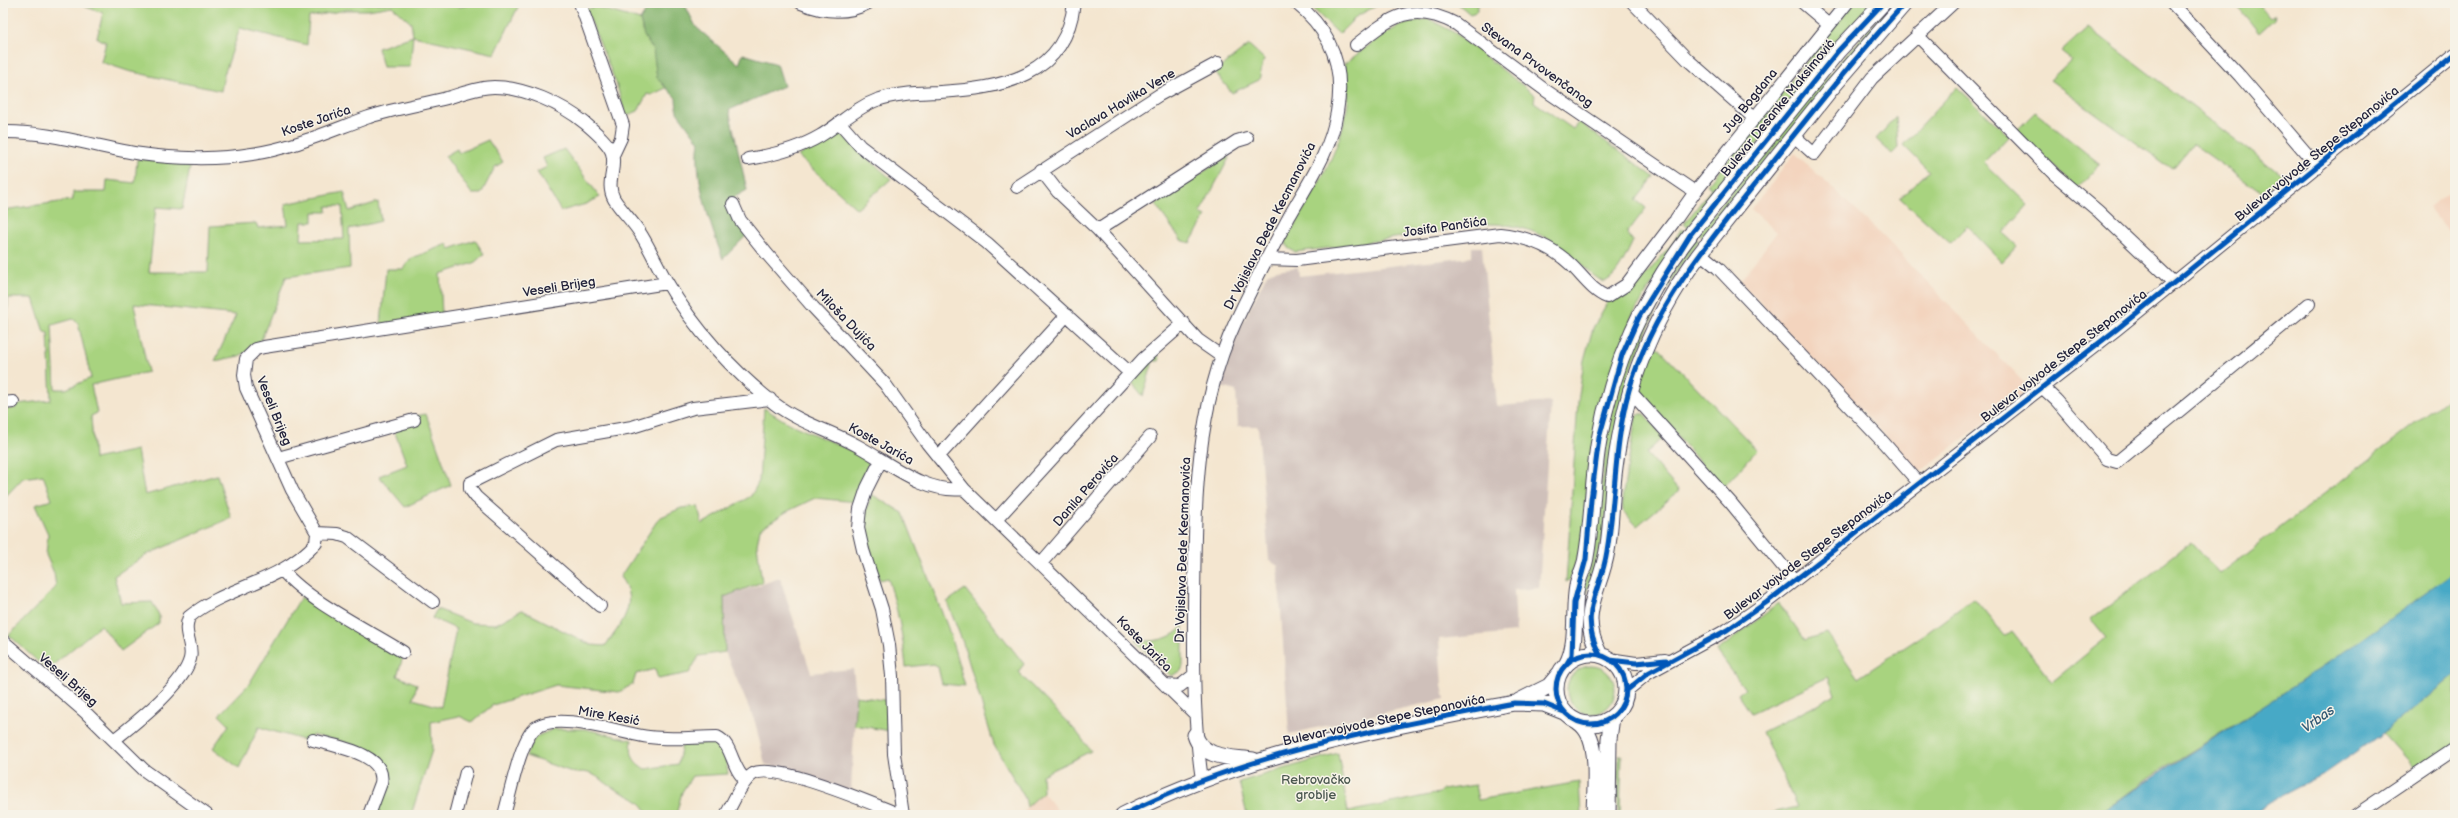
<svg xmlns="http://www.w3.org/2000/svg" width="2458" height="818" viewBox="0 0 2458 818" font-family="'Balsamiq Sans',sans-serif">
	<rect width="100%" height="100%" fill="#f7f3e8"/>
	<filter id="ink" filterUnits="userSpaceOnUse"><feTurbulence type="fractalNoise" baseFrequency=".025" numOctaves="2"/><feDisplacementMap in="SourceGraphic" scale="8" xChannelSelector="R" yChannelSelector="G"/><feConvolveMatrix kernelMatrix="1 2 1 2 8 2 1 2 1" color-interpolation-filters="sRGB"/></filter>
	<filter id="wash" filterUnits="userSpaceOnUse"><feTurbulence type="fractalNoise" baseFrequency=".012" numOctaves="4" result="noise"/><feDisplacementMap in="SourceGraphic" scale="16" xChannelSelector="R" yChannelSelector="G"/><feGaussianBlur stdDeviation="0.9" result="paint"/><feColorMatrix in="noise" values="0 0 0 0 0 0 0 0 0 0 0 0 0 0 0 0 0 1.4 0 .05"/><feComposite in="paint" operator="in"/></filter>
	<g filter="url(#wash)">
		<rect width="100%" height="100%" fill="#f4e6d0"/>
		<path fill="#f3d4be" d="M1795,153L1884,237L2029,388L1920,472L1740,281L1777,232L1751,209Z
			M2455,187V240L2429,208Z
			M1043,792L1061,815H1023L1027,807Z"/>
		<path fill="#cfc0ba" d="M1472,247H1482L1497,406L1551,402L1539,588L1514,590L1516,632L1439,639L1442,686L1445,699L1289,734L1278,566L1269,560L1258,426H1238L1236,391L1221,387L1239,331L1267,274L1276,270L1298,267L1299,276L1472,257Z
			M780,578L811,673L853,669L856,696L851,791L765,764L755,722L725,652L724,597Z"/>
		<path fill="#a8d37f" stroke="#657a5d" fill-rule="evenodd" d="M84,3H455L459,7L476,3H520L495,54L413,36L410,67H383L378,48L413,36L411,23L392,6L368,10H346L309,17L307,45L240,28L224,75L221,91L128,71L101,62L106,42L97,38L103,13L83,6Z
			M1307,3H1382L1357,16L1339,34Z
			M1457,3H1479L1476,12L1470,14Z
			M1854,3H1875L1688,227L1684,224L1712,188L1707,185Z
			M1891,3H1898L1702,237L1698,234L1772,141Z
			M2235,3H2257L2270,18L2275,15L2274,19L2259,33Z
			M596,7L640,20C643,33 648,39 653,50C660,67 650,71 666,88L651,95L647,94L638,111L626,116L616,83L586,9Z
			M1429,19L1455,33L1535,95L1534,102L1537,104L1573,129L1579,122L1654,177L1636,200L1646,208L1627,233L1633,241C1627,253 1617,279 1603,282C1591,275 1582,264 1572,256C1545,233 1519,223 1484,224L1337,247L1295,252L1288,248L1285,241C1310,197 1342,153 1348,101C1349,90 1345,76 1344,64C1371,45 1394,21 1429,19Z
			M2088,27L2283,176L2262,193L2193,144L2172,169L2050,80L2071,60L2061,52Z
			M1249,45L1264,59L1259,80L1232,93L1215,72Z
			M1957,87L2009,136L1984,162L2028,205L2003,233L2017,246L2002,262L1967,226L1950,243L1900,198L1929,171L1903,145Z
			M2035,112L2100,164L2077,188L2016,131Z
			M1896,117L1898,148L1892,154L1876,139Z
			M838,131L891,179L857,209L798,156Z
			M488,140L503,162L495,167L481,194H472L445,156L457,149L459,153Z
			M564,149L600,197L586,204L561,211L537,172L547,167L543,158Z
			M1226,157L1229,158L1200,213L1206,216L1190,243L1181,240L1155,204Z
			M137,159L191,163L182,209L156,207L149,272H208L210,226L256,223L258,228L288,225L285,204L344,192L349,211L378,202L381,221L349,229L350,268L286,277L259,345L239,356L215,361L236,315L134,304L148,372L91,385L97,413L91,416L94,459L137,450L145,495L217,475L231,518L146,555L114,576L121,603L152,602L159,615V623L121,651L101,625L47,670L9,635L56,587L54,573L46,555L48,534L35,505L52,500L43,475L23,478L3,499V410L16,408L17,404L51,400L48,333L44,332L33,298H8L7,341L3,340V210L73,200V192H106L107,180L135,183ZM327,206H342L344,239L301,240L302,222H313V212H327ZM73,319L78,323L91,378L66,389H55L52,325Z
			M1681,229L1685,231L1632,316L1580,549L1570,580L1566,582L1578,402L1584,360L1593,328L1607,303L1644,277L1673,243Z
			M1695,238L1699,241L1676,273L1657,307L1628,375L1601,545L1585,598L1582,623L1579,601L1594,552L1607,437L1619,383L1650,307Z
			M475,240L484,254L474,263L440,274L442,315L381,324L386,269H403L410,259L447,244L450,249Z
			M1654,343L1757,450L1722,489L1637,387Z
			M1157,355L1160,358L1159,361H1153L1143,396L1129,379Z
			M2455,393V572L2381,627L2269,703L2153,775L2098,815H1763L1797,807L1762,732L1813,707L1835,694L1828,677L1751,713L1738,694L1745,689L1717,651L1779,603L1805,640L1827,633L1858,678L1928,632L1974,598L2005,636L2012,631L2052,682L2106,638L2091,620L2191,542L2220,574Z
			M764,408L788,423L868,458L869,462L856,502L815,498L786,512L760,529L757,545L762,582L724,597L725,652L699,656L689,673L658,679L655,669L636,674L633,684L619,692L556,685L493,705L472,722L459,716L431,722L432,750L411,815H376C380,805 386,794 387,783C393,746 337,741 312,735L310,742L259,727L239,768L213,748L229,725L219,715L249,684L301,597L403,657L397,676L417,684L413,699L441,707L456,629L432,618L437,609L472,623L496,624L522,610L591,645L605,646C621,625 640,602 620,577L659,518L681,508L698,506L702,524L751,496L759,481Z
			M426,414L451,485L405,507L379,476L407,465L394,430L416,416Z
			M1639,414H1644L1664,437L1646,453L1679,491L1637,526L1623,511L1622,499L1636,417Z
			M871,494L903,513L948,628L965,686L942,684L938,667L934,664L906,667C903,636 897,607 888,578L880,580L865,533V516Z
			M965,589L1024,664L1018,672L1076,731L1091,751L1042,775L1043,792L1027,807L1025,798L994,745L963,643L947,602Z
			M1183,626V666L1181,671L1171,676L1140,646L1136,640C1154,643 1172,639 1183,626Z
			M1567 690a24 24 0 1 1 48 0a24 24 0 1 1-48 0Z
			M2455,675V743L2415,769L2383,733Z
			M856,696L891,701L890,731L854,725Z
			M554,729H585L632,740C630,755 632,761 645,769L678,764L682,743L715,742L725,753L728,774L692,776L682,792L676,815H649C641,799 630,797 615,789C601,781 593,769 575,773L526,756L535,737Z
			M1338,753L1348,812L1439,793L1442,790L1475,785L1478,800L1579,782L1581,815H1247L1239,782Z
			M1619,755H1622L1620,815H1618Z"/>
		<path fill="#86b56e" stroke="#546c54" d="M651,3H684L696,27L739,64L743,54L777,64L784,86L729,110L747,190L728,201L748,234L723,259C711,227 693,176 699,142L677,112L676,98L657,78L653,50L644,36L640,20Z"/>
		<path fill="#47a9c6" stroke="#346680" d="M2455,572V675L2383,733L2322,775L2281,796L2253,815H2098C2153,775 2212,740 2270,702C2333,661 2393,616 2455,572Z"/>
	</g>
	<g filter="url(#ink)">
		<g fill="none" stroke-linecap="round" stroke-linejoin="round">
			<g stroke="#423f51" stroke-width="14">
				<path id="minor" d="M580,3L623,125L621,138L613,155
					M801,3C823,12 846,15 868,3
					M1633,3L1688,60L1754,118
					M1803,3L1829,25
					M2172,3L2240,76L2318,167
					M1917,35L2054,174L2098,211L2174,283
					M1356,45C1392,16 1412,1 1456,24L1545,90L1695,192
					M840,123L860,146L987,243L1130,373
					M3,132C49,131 96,147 141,154C176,159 218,160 252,154C293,148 330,131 369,117C393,109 418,105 443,99C459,95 477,87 494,87C524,87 562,104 585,123C593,130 609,143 612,153C617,168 605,183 614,199C622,212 634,222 642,236C651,251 658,267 667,282C693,328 734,372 775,404C800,423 831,431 858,446C891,464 925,494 964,489L1194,713
					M1793,135L1814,154L1872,78L1953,3
					M748,159C774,155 798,149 820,136C839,125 855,108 877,100C896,93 919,93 940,92C1002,88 1066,77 1074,3
					M1041,170L1058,192L1098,230L1198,340L1221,356
					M1017,187L1159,95L1218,63
					M733,204L740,220L767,254L813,307L885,384L927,443L964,489
					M1676,219L1695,192L1847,3
					M1098,230L1237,141L1247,138
					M1700,253L1718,268L1884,443L1919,483
					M1266,259L1297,260L1500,234C1527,237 1550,245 1570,264C1582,275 1592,291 1607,297L1626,285L1673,223
					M2043,388L2056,400L2107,459L2117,462L2309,304
					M1629,390L1731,503L1794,580
					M3,403L13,402
					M938,457L1067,315
					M278,458L414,420
					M881,460L867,488L860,509L858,528L863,550L882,609L889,645L892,676L894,754L903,815
					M996,520L1143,359L1184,323
					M317,533L337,534L347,537L433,602
					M1042,562L1150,437
					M283,571C308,601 368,630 403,652
					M600,606L476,497L470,489V483L556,440L632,427L693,408L770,399
					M3,641L85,712L144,770L207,815
					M1609,659L1636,663L1665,660
					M1165,685L1180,686L1194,675
					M1626,691L1648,673L1727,630L1767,602L2117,329L2455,54
					M114,740C135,723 183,686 190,659C194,644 182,634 189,617C228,585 279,584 316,543L317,533L292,490L246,388L244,375L246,359L256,349L264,347L667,283
					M313,740C334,746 387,753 381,783L369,815
					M1202,779C1193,721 1194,664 1194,606C1195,510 1194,412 1235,323C1252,287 1270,252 1289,217C1308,183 1331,151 1337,112C1345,68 1331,31 1296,3
					M455,815L466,772
					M504,815C510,795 520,742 534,729C555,710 623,734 649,737C671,740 695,737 717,737C733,744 731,769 746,780
					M726,815C733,803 741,782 753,774C774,761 875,805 901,815
					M2356,815L2455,748"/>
			</g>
			<g stroke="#423f51" stroke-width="17">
				<path id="major" d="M1693,231L1838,51L1883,3
					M1709,242L1830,90L1905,3
					M1556 689a35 35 0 1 1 70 0a35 35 0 1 1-70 0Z
					M1600,655C1577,612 1600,593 1607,551C1612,524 1611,495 1615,467C1625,386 1655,310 1706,246
					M1566,665C1579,643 1572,611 1577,586C1579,576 1585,567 1586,557C1593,518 1592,479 1599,440C1612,366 1644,294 1690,235
					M1519,701L1549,686L1559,674
					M1578,722C1602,737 1594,789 1594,815
					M1195,735C1202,759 1232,757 1253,760
					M1123,815C1246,753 1380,729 1514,703L1544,704L1564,712
					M1608,815L1609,739L1612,717"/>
			</g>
			<use href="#minor" stroke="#fff" stroke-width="12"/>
			<use href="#major" stroke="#fff" stroke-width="15"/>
			<g stroke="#f7f3e8" stroke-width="8">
				<path id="cycleway" d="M1556 689a35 35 0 1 1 70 0a35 35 0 1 1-70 0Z
					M1600,655C1577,612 1601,593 1607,551C1616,497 1614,443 1629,390C1653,307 1710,240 1763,174C1809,115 1855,58 1905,3
					M1610,660L1636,663L1666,660
					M1566,665L1572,655L1574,603L1586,559L1591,500L1599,438L1622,355L1639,317L1690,235L1838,51L1883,3
					M1626,691L1648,673L1727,630L1767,602L2117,329L2455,54
					M1123,815C1246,753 1380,729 1514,703L1544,704L1564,712"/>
			</g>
			<use href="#cycleway" stroke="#0057b8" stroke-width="5"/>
		</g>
	</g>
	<g text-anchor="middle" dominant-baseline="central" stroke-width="3" stroke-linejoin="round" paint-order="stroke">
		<g font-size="13" fill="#22223b" stroke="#f7f3e8">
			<text transform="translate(1537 65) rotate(36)">Stevana Prvovenčanog</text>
			<text transform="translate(1750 101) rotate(-51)">Jug Bogdana</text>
			<text transform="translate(1121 104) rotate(-31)">Vaclava Havlika Vene</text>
			<text transform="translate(1778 108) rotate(-51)">Bulevar Desanke Maksimović</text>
			<text transform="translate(316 121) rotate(-19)">Koste Jarića</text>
			<text transform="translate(2317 154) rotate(-39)">Bulevar vojvode Stepe Stepanovića</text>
			<text transform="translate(1270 226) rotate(-63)">Dr Vojislava Đede Kecmanovića</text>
			<text transform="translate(1445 227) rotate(-8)">Josifa Pančića</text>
			<text transform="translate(559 287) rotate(-9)">Veseli Brijeg</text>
			<text transform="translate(846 320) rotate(46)">Miloša Dujića</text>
			<text transform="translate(2064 356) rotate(-38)">Bulevar vojvode Stepe Stepanovića</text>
			<text transform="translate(274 411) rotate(68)">Veseli Brijeg</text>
			<text transform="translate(881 444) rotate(29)">Koste Jarića</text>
			<text transform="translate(1086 490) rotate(-49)">Danila Perovića</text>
			<text transform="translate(1183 550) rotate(-88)">Dr Vojislava Đede Kecmanovića</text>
			<text transform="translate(1808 555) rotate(-37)">Bulevar vojvode Stepe Stepanovića</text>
			<text transform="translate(1144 644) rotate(45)">Koste Jarića</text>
			<text transform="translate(68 680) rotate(41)">Veseli Brijeg</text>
			<text transform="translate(609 716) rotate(10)">Mire Kesić</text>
			<text transform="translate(1384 720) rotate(-12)">Bulevar vojvode Stepe Stepanovića</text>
		</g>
		<g font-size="13" fill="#4a574f" stroke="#f7f3e8">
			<text x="1316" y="780">Rebrovačko<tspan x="1316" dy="15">groblje</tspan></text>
		</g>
		<g font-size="14" font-style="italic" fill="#315873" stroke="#f7f3e8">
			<text transform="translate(2318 719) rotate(-35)">Vrbas</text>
		</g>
	</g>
	<rect width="2458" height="818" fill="none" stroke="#f7f3e8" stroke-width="16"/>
</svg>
